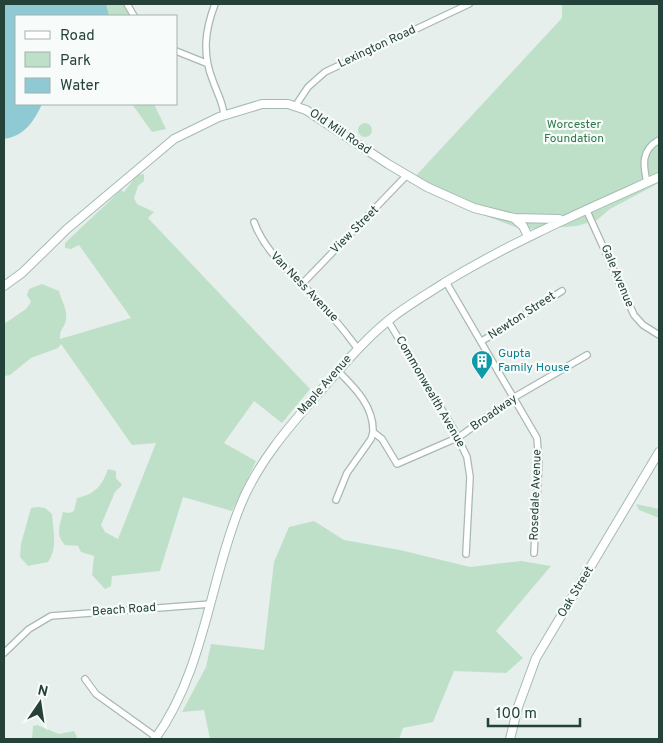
<svg xmlns="http://www.w3.org/2000/svg" width="663" height="743" viewBox="0 0 663 743" font-family="Overpass,sans-serif">
	<rect width="100%" height="100%" fill="#e6efeb"/>
	<path fill="#bfe0c8" d="M85,4H128L133,16H83Z
		M562,4H659V183L610,209L597,220L577,226L536,229L518,228L465,208L411,181L562,18Z
		M132,104H154L166,129L152,132Z
		M358 130a7 7 0 1 1 14 0a7 7 0 1 1-14 0Z
		M144,174V181L138,186L134,198L137,204L154,212L148,218L310,389L282,423L254,401L224,443L256,461L232,511L183,497L160,571L112,576L111,586L105,589L92,575L94,556L81,552L78,546L65,545C55,535 60,525 63,512L69,513L74,511L77,498C95,494 102,486 108,469L116,471V478L122,485L115,492L101,525L105,532L118,539L156,443L132,445L61,344L58,348L31,358L10,375L4,376V324L26,309L31,302L27,295L29,289L42,284L59,291C61,299 68,311 66,320C65,327 59,330 60,339L131,318L79,245L71,249L65,248V243L121,190L124,192L137,175Z
		M636,504L659,509V518L639,510Z
		M38,507L45,508L52,514C53,529 58,549 48,562L28,566L20,557L21,544L31,508Z
		M314,521L344,540L400,550L470,567L521,561L551,566L496,631L523,658L506,673L454,671L433,722L403,728L399,739H210L204,710L182,712L206,667L211,644L264,650L274,562L289,527Z
		M37,725L59,734L74,731L77,737L76,739H32L33,726Z"/>
	<path fill="#8ec9d4" d="M4,4H106L109,16H16V104H42C34,121 25,136 4,139Z"/>
	<g fill="none" stroke-linecap="round" stroke-linejoin="round">
		<g stroke="#a8b8b2" stroke-width="8">
			<path id="street" d="M127,4L134,16
				M215,4C205,30 202,54 213,81C217,93 223,102 224,115
				M176,51L206,63
				M296,105L308,87L325,72L469,4
				M647,182C643,165 641,150 659,140
				M586,209L634,315L643,325L659,335
				M254,222C264,249 283,265 303,285C323,305 341,326 358,349
				M446,282L537,438L539,462L534,553
				M302,284L407,175
				M388,321L453,428L467,457L470,477L466,554
				M482,341L562,291
				M338,371C354,387 374,406 373,432L382,439L397,464L459,437L513,398L587,355
				M336,500L347,473L371,439L373,432
				M4,653L29,629L51,616L211,604
				M85,679L96,694L156,737"/>
		</g>
		<g stroke="#a4bbb3" stroke-width="10">
			<path id="secondary" d="M514,218L523,226L528,236
				M4,286L22,273L67,229L174,139L219,117L262,104H288L306,110L388,164L427,187L474,208L514,218L559,219
				M155,739C205,669 209,582 241,504C258,463 287,429 316,396C341,368 364,339 394,316C410,304 427,294 444,283C513,241 586,210 659,177
				M510,739L518,707L536,658L659,452"/>
		</g>
		<use href="#street" stroke="#fff" stroke-width="5.5"/>
		<use href="#secondary" stroke="#fff" stroke-width="8"/>
	</g>
	<defs>
		<g id="building-pin" transform="scale(1.125)"><path d="M0 17L-7.5 6A9.5 9.5 0 1 1 7.5 6Z" fill="#0f9aa8" stroke="#f7fbf9"/><path d="M-4-6H4V6H1V3H-1V6H-4ZM-2.5-4.3h1.7v1.8h-1.7ZM.8-4.3h1.7v1.8H.8ZM-2.5-1h1.7V.8h-1.7ZM.8-1h1.7V.8H.8Z" fill="#fff"/></g>
	</defs>
	<g fill-rule="evenodd">
		<use href="#building-pin" x="482" y="361"/>
	</g>
	<g text-anchor="middle" dominant-baseline="central" stroke-width="4.5" stroke-linejoin="round" paint-order="stroke">
		<g font-size="12" fill="#24423a" stroke="#f7fbf9">
			<text transform="translate(377 47) rotate(-25)">Lexington Road</text>
			<text transform="translate(340 132) rotate(34)">Old Mill Road</text>
			<text transform="translate(355 230) rotate(-45)">View Street</text>
			<text transform="translate(617 276) rotate(67)">Gale Avenue</text>
			<text transform="translate(304 287) rotate(46)">Van Ness Avenue</text>
			<text transform="translate(522 316) rotate(-33)">Newton Street</text>
			<text transform="translate(325 385) rotate(-49)">Maple Avenue</text>
			<text transform="translate(430 392) rotate(60)">Commonwealth Avenue</text>
			<text transform="translate(494 413) rotate(-35)">Broadway</text>
			<text transform="translate(536 495) rotate(-88)">Rosedale Avenue</text>
			<text transform="translate(576 592) rotate(-59)">Oak Street</text>
			<text transform="translate(124 610) rotate(-4)">Beach Road</text>
		</g>
		<g font-size="12" fill="#2d7a4b" stroke="#f7fbf9">
			<text x="574" y="125">Worcester<tspan x="574" dy="14">Foundation</tspan></text>
		</g>
		<g font-size="12" fill="#0d838f" stroke="#f7fbf9" text-anchor="start">
			<text x="498" y="354">Gupta<tspan x="498" dy="14">Family House</tspan></text>
		</g>
	</g>
	<rect width="663" height="743" fill="none" stroke="#24423a" stroke-width="10"/>
	<rect x="15" y="15" width="162" height="90" fill="#f7fbf9" stroke="#a3b1ad"/>
	<rect x="25" y="31" width="25" height="8" fill="#ffffff" stroke="#a3b1ad"/>
	<text x="60" y="40" font-size="15" fill="#24423a">Road</text>
	<rect x="25" y="52" width="25" height="15" fill="#bfe0c8" stroke="#a3b1ad"/>
	<text x="60" y="65" font-size="15" fill="#24423a">Park</text>
	<rect x="25" y="78" width="25" height="15" fill="#8ec9d4" stroke="#a3b1ad"/>
	<text x="60" y="90" font-size="15" fill="#24423a">Water</text>
	<g transform="translate(40 703) rotate(13)" stroke="#f7fbf9" stroke-width="4" paint-order="stroke">
	<path d="M0-4L9 19L0 12L-9 19Z" fill="#24423a"/>
	<text y="-8" font-size="14" font-weight="bold" text-anchor="middle" fill="#24423a">N</text>
	</g>
	<path d="M488 718v8h92v-8" fill="none" stroke="#24423a" stroke-width="2.5"/>
	<text x="496" y="718" font-size="15" fill="#24423a" stroke="#f7fbf9" stroke-width="4" paint-order="stroke">100 m</text>
</svg>
